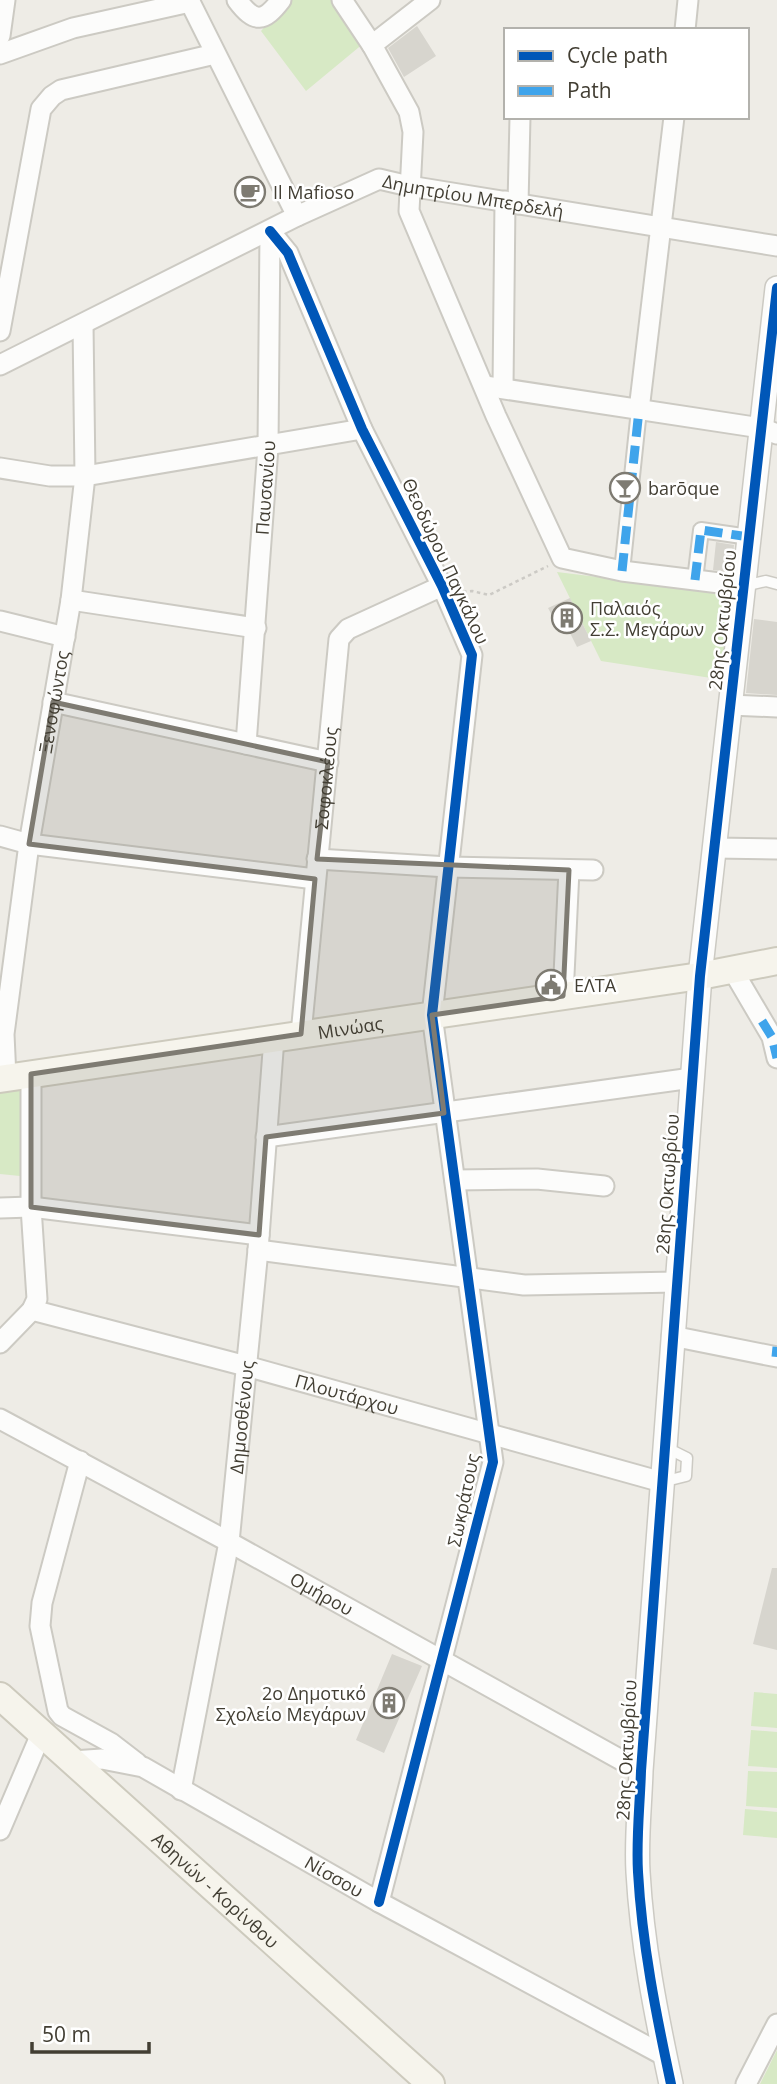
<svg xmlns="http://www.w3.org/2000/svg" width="777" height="2084" viewBox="0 0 777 2084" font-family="'Open Sans',sans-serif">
	<rect width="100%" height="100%" fill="#eeece6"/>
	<path fill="#d7e9c5" d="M289,0H335L364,43L306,91L261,31Z
		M557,572L736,594L724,680L601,661Z
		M25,1088L20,1176L0,1174V1092Z
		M754,1692L777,1694V1728L751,1726Z
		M751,1730L777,1732V1768L748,1766Z
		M748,1771L777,1772V1808L746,1806Z
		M745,1809L777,1812V1838L743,1835Z
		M777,2050V2084H760Z"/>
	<path fill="#d7d5ce" d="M417,26L436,56L404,77L388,48Z
		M716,542L734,545L731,572L713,570Z
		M570,598L591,641L577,647L567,627L560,630L548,608Z
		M754,619L777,622V695L746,693Z
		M772,1568H777V1650L753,1644Z
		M392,1654L422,1666L384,1753L356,1740Z"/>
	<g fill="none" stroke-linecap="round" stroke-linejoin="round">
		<g stroke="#cccac3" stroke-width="13">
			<path id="service" d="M744,586L766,581L777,584
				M674,1479L686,1476L687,1458L675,1452"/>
		</g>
		<g stroke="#cccac3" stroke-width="18">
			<path id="pedestrian" d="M622,571L639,410
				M695,580L701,530L749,537"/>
		</g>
		<g stroke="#cccac3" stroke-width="23">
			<g id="minor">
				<path d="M189,0L297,216"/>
				<path d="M237,0C255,24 264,22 281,0"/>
				<path d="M342,0L372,45"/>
				<path d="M430,0L372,45L409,112L413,132L409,211L496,416L562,558L622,571L744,586"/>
				<path d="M685,30L688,0"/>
				<path d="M0,36L5,0"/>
				<path d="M0,54L73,28L190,2"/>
				<path d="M518,204L520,117"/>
				<path d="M270,231L288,253L362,429L442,586L472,655L432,1015L493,1462L379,1902"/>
				<path d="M0,331L41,109L52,96L61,90L215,54"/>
				<path id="s1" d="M0,365L297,216L379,179L409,186L777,246"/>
				<path d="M485,386L761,428L777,434"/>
				<path d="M503,388L505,201"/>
				<path d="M639,410L674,117"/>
				<path d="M0,468L50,476H85L362,429"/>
				<path d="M71,600L256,628"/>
				<path d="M0,621L65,637"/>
				<path d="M53,702L328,762"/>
				<path d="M730,705L777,707"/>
				<path id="s2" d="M246,744L268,447L270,231"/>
				<path d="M0,836L29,844L315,879"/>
				<path d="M714,848L777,849"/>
				<path d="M317,859L448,867L593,870"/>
				<path d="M732,969L772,1037L777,1058"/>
				<path d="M563,996L569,870"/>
				<path id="s3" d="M301,1034L339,639L348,629L442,586"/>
				<path id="s4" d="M6,1078L4,1034L29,844L71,600L85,476L83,324"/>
				<path d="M266,1137L692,1078"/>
				<path d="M455,1180L537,1179L604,1186"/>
				<path d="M0,1208L31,1207L259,1235"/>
				<path d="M258,1250L524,1285L676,1282"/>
				<path id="s5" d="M32,1310L246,1366L662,1482"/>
				<path d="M672,1336L777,1357"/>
				<path d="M0,1343L32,1310L37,1299L31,1207V1074"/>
				<path id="s6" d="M0,1419L229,1542L641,1771"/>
				<path d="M80,1461L42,1603L40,1626L58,1711L62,1716L111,1743L137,1763"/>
				<path id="s7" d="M72,1761L102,1759L143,1767L379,1902L665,2056"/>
				<path id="s8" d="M181,1790L229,1542L258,1250L274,1038"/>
				<path d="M0,1830L41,1734"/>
				<path d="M746,2084L777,2024"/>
			</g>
		</g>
		<g stroke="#cccac3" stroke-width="26">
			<path id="tertiary" d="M671,2084C656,2014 642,1944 638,1872C636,1839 640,1804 641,1771L700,976L777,288"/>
		</g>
		<g stroke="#cdcabd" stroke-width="30">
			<g id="secondary">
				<path id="s9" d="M0,1079L700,976L777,961"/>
				<path id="s10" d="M0,1696L431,2084"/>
			</g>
		</g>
		<path stroke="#cccac5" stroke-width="2.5" stroke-dasharray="3.5 3.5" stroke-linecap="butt" d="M463,592L472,591L489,595L548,566"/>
		<use href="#service" stroke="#fcfcfb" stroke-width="10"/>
		<use href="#pedestrian" stroke="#fcfcfb" stroke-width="14"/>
		<use href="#minor" stroke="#fcfcfb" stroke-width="19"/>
		<use href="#tertiary" stroke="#fcfcfb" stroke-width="23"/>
		<use href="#secondary" stroke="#f6f4ec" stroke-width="26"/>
		<path stroke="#3fa4eb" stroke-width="9" stroke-dasharray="18 9" stroke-linecap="butt" d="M622,571L639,410
			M695,580L701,530L749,537
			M762,1021L772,1037L777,1058
			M776,1357L777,1347"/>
		<g stroke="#fff" stroke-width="15">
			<path id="cycleway" d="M270,231L288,253L362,429L442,586L472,655L432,1015L493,1462L379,1902
				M671,2084C656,2014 642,1944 638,1872C636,1839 640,1804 641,1771L700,976L777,288"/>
		</g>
		<use href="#cycleway" stroke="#0057b8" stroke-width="10"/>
	</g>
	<path fill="#7e7b72" fill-opacity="0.2" stroke="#7e7b72" stroke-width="5" stroke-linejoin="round" d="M53,702L328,762L317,859L569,870L563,996L432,1015L444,1113L266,1137L259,1235L31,1207V1074L301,1034L315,879L29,844Z"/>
	<defs>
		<g id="cafe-ring" transform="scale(1.575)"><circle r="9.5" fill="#fff" stroke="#7e7b72" stroke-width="1.5"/><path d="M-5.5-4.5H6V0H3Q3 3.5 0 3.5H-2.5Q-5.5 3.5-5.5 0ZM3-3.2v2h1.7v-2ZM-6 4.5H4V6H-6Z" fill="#7e7b72"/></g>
		<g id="bar-ring" transform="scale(1.575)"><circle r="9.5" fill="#fff" stroke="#7e7b72" stroke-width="1.5"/><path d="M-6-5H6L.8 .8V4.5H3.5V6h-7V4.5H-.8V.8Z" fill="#7e7b72"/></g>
		<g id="building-ring" transform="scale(1.575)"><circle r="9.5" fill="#fff" stroke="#7e7b72" stroke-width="1.5"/><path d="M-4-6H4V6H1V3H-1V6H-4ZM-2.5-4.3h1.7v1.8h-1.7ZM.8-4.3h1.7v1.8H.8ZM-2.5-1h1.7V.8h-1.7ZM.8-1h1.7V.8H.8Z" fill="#7e7b72"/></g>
		<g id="civic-ring" transform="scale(1.575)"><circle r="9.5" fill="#fff" stroke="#7e7b72" stroke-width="1.5"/><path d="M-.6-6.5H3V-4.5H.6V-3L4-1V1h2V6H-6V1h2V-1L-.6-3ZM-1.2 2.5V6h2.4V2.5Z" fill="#7e7b72"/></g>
	</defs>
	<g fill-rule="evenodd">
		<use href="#cafe-ring" x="250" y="192"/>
		<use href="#bar-ring" x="625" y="488"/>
		<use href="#building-ring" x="567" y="618"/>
		<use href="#civic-ring" x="551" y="985"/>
		<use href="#building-ring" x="389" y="1703"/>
	</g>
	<g text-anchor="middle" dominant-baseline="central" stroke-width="5" stroke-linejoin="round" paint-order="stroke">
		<g font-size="18" fill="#423e33" stroke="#fff" text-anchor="start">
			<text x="273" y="192">Il Mafioso</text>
			<text x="648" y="488">barōque</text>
			<text x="590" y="608">Παλαιός<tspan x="590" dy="21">Σ.Σ. Μεγάρων</tspan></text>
			<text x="574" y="985">ΕΛΤΑ</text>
			<text x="366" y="1693" text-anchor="end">2ο Δημοτικό<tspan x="366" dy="21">Σχολείο Μεγάρων</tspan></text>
		</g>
		<g font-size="18" fill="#423e33" stroke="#fff">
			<text stroke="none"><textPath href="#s1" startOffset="518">Δημητρίου Μπερδελή</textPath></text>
			<text stroke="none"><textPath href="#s2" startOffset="257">Παυσανίου</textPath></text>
			<text transform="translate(446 561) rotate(65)">Θεοδώρου Παγκάλου</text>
			<text transform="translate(722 620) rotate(-84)">28ης Οκτωβρίου</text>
			<text stroke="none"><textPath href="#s4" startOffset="380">Ξενοφώντος</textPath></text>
			<text stroke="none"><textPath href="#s3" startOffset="257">Σοφοκλέους</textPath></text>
			<text stroke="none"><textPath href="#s9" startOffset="354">Μινώας</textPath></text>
			<text transform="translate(667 1184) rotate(-86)">28ης Οκτωβρίου</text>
			<text stroke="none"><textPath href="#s5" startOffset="326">Πλουτάρχου</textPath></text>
			<text stroke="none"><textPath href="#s8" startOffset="378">Δημοσθένους</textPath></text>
			<text transform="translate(463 1500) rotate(-78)">Σωκράτους</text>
			<text stroke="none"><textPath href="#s6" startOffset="366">Ομήρου</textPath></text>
			<text transform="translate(626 1750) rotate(-87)">28ης Οκτωβρίου</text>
			<text stroke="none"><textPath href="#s7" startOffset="292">Νίσσου</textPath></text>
			<text stroke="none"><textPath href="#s10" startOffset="290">Αθηνών - Κορίνθου</textPath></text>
		</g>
	</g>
	<rect x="504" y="28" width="245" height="91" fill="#ffffff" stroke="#b3b2ad" stroke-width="2"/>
	<rect x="518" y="51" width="35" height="10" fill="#0057b8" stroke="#b3b2ad" stroke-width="2"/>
	<text x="567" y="63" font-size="21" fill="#423e33">Cycle path</text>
	<rect x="518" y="86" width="35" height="10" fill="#3fa4eb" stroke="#b3b2ad" stroke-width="2"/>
	<text x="567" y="98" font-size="21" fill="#423e33">Path</text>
	<path d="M32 2042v10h117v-10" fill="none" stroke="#423e33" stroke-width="3.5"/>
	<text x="42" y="2042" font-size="21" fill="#423e33" stroke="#ffffff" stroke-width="5" paint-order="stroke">50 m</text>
</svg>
